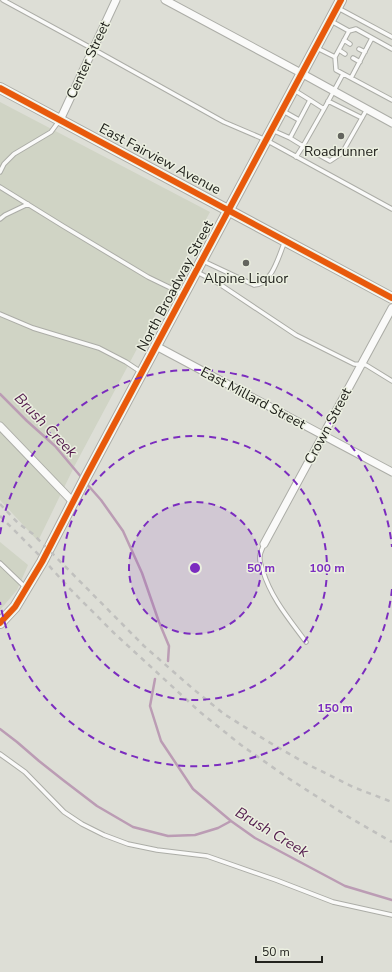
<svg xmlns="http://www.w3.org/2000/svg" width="392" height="972" viewBox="0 0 392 972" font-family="'Nunito Sans',sans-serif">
	<rect width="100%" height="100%" fill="#ddded6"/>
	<path fill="#d0d4c5" d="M0,102L210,212L75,465L38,541L0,500Z
		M0,542L28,565L17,590L0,610Z"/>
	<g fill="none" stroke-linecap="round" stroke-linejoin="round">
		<path stroke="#bb9cb4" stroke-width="2.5" d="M0,394L27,421L55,446L82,478
			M86,483L101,500L123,531L142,573L159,622L169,646L168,661
			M155,679L150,706L161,741L193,789L231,821L255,838L345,886L392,900
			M0,729L17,742L39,761L63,780L97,806L133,827L168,836L195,835L218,828L231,821"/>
		<g stroke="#acada7" stroke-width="5.5">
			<path id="lane" d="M3,0L93,49L224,122L266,140L392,209
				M338,8L392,37
				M349,31L356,29L392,49
				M344,40L350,44
				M317,48L335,57L349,31L331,21
				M359,49L365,52
				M339,50L345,54
				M335,57L336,70L392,100
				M353,58L360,62
				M351,78L372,38
				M294,90L310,100
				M328,101L362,118
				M324,109L343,74
				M283,111L299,120
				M272,130L290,138L310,100L324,109L303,146L330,161L342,153L367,109
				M290,138L303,146L296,157
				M0,172L4,164L14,154L51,132L59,121
				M0,187L63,226L148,277L183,294
				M0,219L5,215L28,204
				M203,261L254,285C272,285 279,255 285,241
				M197,272L218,283L296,335L354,364L366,365L392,381
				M0,314L33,328L99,348L126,362L141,372
				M264,544C263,548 260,552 260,556C259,561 261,566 263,571C271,598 290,620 306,642
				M0,563L25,587
				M0,754L25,772L64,812L82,824L104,835L128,844L157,850L207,856L276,880L333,902L392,915"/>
		</g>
		<g stroke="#acada7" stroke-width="9">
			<path id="street" d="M165,0L301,73L392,123
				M60,120L116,0
				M156,346L392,472
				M0,426L74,503
				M264,544L392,308"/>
		</g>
		<g stroke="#acada7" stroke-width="12">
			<path id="secondary" d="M0,88L392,298
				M0,623L15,607L42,562L87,475L341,0"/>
		</g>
		<use href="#lane" stroke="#fafaf9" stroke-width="3.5"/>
		<use href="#street" stroke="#fafaf9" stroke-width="7"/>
		<use href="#secondary" stroke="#fafaf9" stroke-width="10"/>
		<path stroke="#c0c0be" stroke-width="2.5" stroke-dasharray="5 5" stroke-linecap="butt" d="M0,504L18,523L33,534L144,646L192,688L224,714L267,741L307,764L353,787L392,802
			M0,516L43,559L69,588L114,633L200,712L241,745L288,778L347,816L392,842"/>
		<g stroke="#ebefe0" stroke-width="8">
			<path id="cycleway" d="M0,88L392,298
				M0,623L15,607L42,562L87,475L341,0"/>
		</g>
		<use href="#cycleway" stroke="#e8590c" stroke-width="6"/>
	</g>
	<circle cx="195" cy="568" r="66" fill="#7b2cbf" fill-opacity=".12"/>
	<g fill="none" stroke="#7b2cbf" stroke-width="2" stroke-dasharray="7 5">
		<circle cx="195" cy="568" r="66"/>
		<circle cx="195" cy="568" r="132"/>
		<path d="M392 589A198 198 0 0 1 0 602M0 534A198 198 0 0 1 392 547"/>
	</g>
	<g fill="#63645e" stroke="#ebefe0" stroke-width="1.5">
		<circle cx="341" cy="136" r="4"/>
		<circle cx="246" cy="263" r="4"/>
	</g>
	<g text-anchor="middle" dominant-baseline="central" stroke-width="3" stroke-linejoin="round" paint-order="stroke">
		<g font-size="14" fill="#22231e" stroke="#ebefe0">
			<text transform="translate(88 60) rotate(-65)">Center Street</text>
			<text transform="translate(160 159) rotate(28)">East Fairview Avenue</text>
			<text transform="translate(175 286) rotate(-62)">North Broadway Street</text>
			<text transform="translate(253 398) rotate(28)">East Millard Street</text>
			<text transform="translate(328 426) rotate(-62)">Crown Street</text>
		</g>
		<g font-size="14" fill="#22231e" stroke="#ebefe0">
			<text x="341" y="151">Roadrunner</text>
			<text x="246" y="278">Alpine Liquor</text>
		</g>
		<g font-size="15" font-style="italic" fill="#521a4c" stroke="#ebefe0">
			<text transform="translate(46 425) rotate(46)">Brush Creek</text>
			<text transform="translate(272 832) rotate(31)">Brush Creek</text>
		</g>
	</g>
	<circle cx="195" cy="568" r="6" fill="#7b2cbf" stroke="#ebefe0" stroke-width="2"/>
	<g font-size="12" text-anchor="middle" font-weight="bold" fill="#7b2cbf" stroke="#ebefe0" stroke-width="3" stroke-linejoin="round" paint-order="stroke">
		<text x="261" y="572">50 m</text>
		<text x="327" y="572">100 m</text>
		<text x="335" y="712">150 m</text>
	</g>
	<path d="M256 956v6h66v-6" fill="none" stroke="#22231e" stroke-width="2"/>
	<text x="262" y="956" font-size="12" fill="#22231e" stroke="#ebefe0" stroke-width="3" paint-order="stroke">50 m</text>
</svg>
